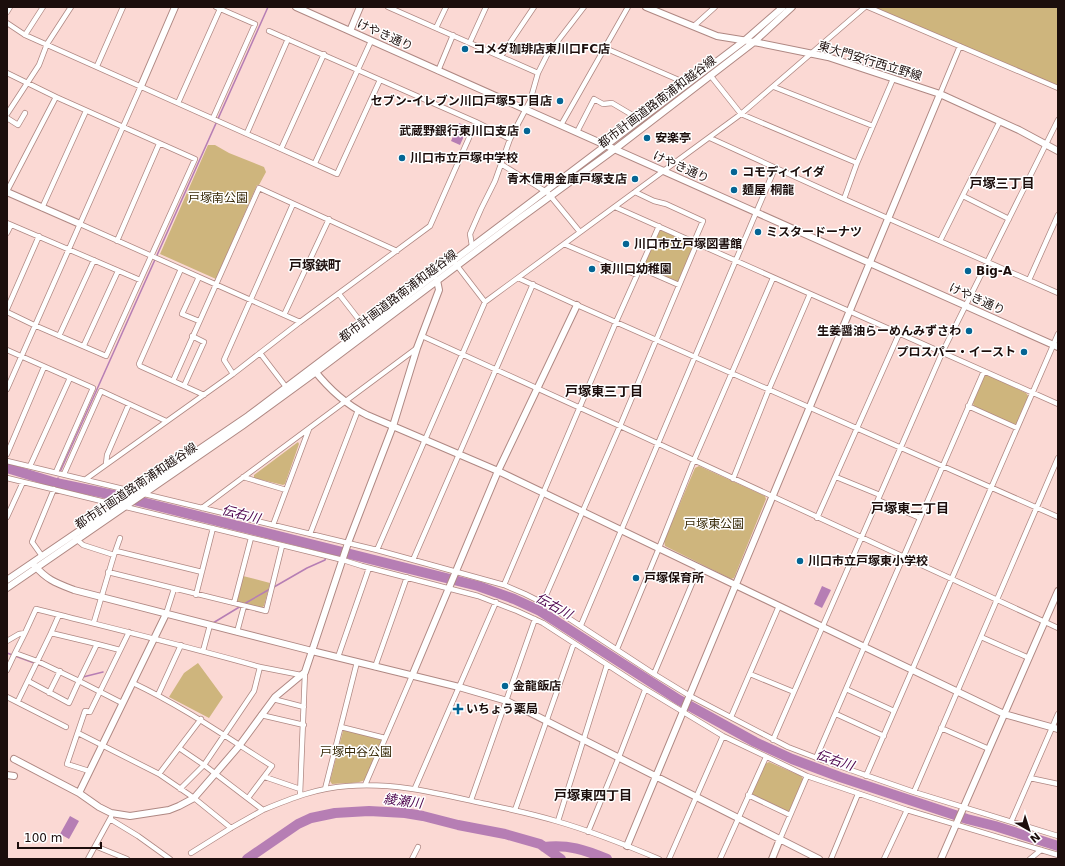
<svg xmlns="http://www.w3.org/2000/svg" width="1065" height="866" viewBox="0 0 1065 866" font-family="'DejaVu Sans','Noto Sans JP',sans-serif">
	<rect width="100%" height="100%" fill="#fbd9d4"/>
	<path fill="#ceb57d" d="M874,7H1058V86Z
		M208,145H215L229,153L264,167L266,172L259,185H257L216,279L160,254Z
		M660,230L692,243L694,246L679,281L677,282L645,268L643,265L657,233Z
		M988,375L1026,393L1029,397L1017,423L1014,425L974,407L973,403L984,376Z
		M298,442L299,444L285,484L283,485L254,478V475Z
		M699,466L765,496L766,499L734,578L731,579L665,546L664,541L695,468Z
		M243,576L270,583L264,606L261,608L239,603L237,600Z
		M198,663L223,697L209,718L169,697L184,673Z
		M345,730L381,738L382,740L365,780C358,784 341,783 332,784L330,781L343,731Z
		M769,762L801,776L804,780L790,811L788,812L753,795L752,793L765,764Z"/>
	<path fill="#b67eb4" d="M459,123L468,127L460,145L451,141Z
		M822,586L831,590L822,608L814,604Z
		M70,816L79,821L69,839L60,834Z"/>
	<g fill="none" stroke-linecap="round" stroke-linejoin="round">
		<path stroke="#b67eb4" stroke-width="1.5" d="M60,472L268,7
			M56,483L58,478
			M274,587L307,568L325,560L329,549
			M244,604L270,589
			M213,623L241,606
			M7,653L45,667
			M83,677L103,672"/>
		<path stroke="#b67eb4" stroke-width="10" d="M7,468L56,483L118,496L478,586L514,599L540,611L679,700L755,742L792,759L840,777L967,819L995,826L1058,846
			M544,847C568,844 585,850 607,859
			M247,859L298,824L311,818L335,813L369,811L405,813L423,816L458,825L505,834L540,844L561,859"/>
		<g stroke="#af8883" stroke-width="6">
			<path id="street" d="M388,7L538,73
				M868,7L1058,88
				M7,12L10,7
				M7,23L25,35L337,174L380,80
				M694,26L715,7
				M436,28L446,7
				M269,31L476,122L510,139
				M25,35L43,7
				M470,42L486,7
				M605,48L688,84
				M501,56L534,7
				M97,66L123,7
				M438,71L453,35
				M7,73L56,97L195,159L106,356L34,325L7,312
				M710,75L741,114L857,163
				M774,87L873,126
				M940,94L960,46
				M178,103L220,9
				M7,114L39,65L47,44L71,7
				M7,118L18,125L25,113
				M213,118L255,24L216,7
				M561,125L628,7
				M577,132L594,99L603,104L612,103L639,119
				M247,133L288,39
				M710,138L844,199L1058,293
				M281,149L324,54
				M315,163L371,41
				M501,164L548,193L580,232
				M7,191L56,97
				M635,192L654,201L666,204L703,221L694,242
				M963,196L1009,219
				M844,199L857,163L893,79
				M615,207L1058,404
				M42,208L86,111
				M7,223L140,280
				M80,224L300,322
				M7,233L11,225
				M117,241L159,144
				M940,241L1000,121
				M564,244L637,275
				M472,246L470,234L481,209L495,181L510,139L530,101L538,73L547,55L584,7
				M455,263L485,302
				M640,268L679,285
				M181,269L139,364L140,366L204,395
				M199,277L182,314L199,321
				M518,278L577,305L1058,517
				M1029,280L1058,215
				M339,294L367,330
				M7,309L39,236
				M284,315L329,219
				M59,336L94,260
				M422,336L620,426L1058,628
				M84,345L118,271
				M7,350L93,388L56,472
				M260,353L286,387
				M233,374L224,360L293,204
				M173,381L259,188L397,251
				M184,386L204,342L192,336
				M7,389L141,86
				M968,406L1017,428
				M7,454L44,367
				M7,461L377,550L504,585L525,594L553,608L654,674L690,696L788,747L822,760L914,792L1058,836
				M106,464L107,455L129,404
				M30,466L70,378
				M64,474L101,391L166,421
				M243,477L286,490
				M836,477L880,495
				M7,478L343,560L362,566L478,596L517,611L543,623L637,684L723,736L807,776L907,810L1058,855
				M86,479L233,374L300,322L430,226L476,122
				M733,479L769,389L810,294
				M878,500L920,518
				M202,508L417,348
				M7,517L23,482
				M817,518L899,334
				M273,525L309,429
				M310,534L358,410
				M75,538L83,545L114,555
				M377,550L485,302L741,114L865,7
				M116,551L202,572
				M42,556L32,542L54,489
				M413,560L533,284
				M108,572L266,611L282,546
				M504,585L616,322L659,226
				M196,595L213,528
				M543,602L620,426L697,243
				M234,603L251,538
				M166,614L174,589
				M59,615L51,633L97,644
				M94,622L114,555L120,538
				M581,625L775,168
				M237,632L244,606
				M25,633L15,653L37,661L79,681L97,644L120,650
				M981,637L1029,658
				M7,641L19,634L25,633L36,609C111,628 186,646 260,667
				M617,649L659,548L694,460L773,278
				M203,651L210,625
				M338,657L369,568
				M375,667L407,577
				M7,670L15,653
				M654,674L699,567
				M750,674L794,692
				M28,681L69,703L79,681L122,703
				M133,683C182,706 226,737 272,766L248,798
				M846,689L894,711
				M49,693L60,671
				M158,695L181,645
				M7,697L66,727
				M273,699L304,707
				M18,701L51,633
				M836,714L884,736
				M261,715L304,725
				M731,717L779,606
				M341,727L385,738
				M941,728L989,749
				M78,733L159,774L194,798L231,828
				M773,740L942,353L1058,120
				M179,748L204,765L263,810C292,798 317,788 348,786C395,782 440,794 486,804C509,809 533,814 556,821C591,831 626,845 659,859
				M816,758L984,371
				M89,771L67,764L85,711L90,712L129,632
				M159,774L201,719
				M866,776L1058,334
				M265,777L300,789
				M1030,778L1058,784
				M365,785L412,676
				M415,788L496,602
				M180,789L204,765L254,691L260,667L301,675
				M325,789L357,662
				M914,792L1058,458
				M300,795L305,672
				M748,795L790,815
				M471,800L535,619
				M515,810L574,643
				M110,819L138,836L170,859
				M558,821L607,665
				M1011,822L1058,714
				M588,832L619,757L645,690
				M780,839L807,776
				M95,846L127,859
				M191,853L231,828L263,810
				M88,859L111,817
				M412,859L418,847
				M669,859L723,736
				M720,859L766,757
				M831,859L858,794
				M884,859L907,810
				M1030,859L1041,850"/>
		</g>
		<g stroke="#af8883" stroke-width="8">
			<path id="secondary" d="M296,7L1058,347
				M646,7L717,36L754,42L828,57L940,94L1019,130L1058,151
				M350,31L360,7
				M141,86L175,7
				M7,192L80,224
				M437,280L439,290L417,348L393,426L348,543L312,651L459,687L507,701L819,859
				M314,370C329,389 345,404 367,415L498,471L1004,714L1058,729
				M7,580L248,416L744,41L783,7
				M7,588L242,426L316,372L519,219L615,149L754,42L792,7
				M412,676L498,471L577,305
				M14,759L79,793L99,807L111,813L130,816L169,810L179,806L194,798L214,775L239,746L275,697L305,672L312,651L74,590C56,583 47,580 34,565
				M7,775L14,776
				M79,793L166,614
				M627,846L940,94
				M772,859L780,839
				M941,859L1058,591"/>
		</g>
		<use href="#street" stroke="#fff" stroke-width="4.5"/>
		<use href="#secondary" stroke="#fff" stroke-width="6"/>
	</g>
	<g fill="#046594" stroke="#fff" stroke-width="1.5">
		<circle cx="465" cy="49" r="4"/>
		<circle cx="560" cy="101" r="4"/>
		<circle cx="527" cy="131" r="4"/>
		<circle cx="647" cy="138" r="4"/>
		<circle cx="402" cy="158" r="4"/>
		<circle cx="734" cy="172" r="4"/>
		<circle cx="635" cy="179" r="4"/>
		<circle cx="734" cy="190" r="4"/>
		<circle cx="758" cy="232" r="4"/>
		<circle cx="626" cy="244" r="4"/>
		<circle cx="592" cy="269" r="4"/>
		<circle cx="968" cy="271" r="4"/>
		<circle cx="969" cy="331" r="4"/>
		<circle cx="1024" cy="352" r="4"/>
		<circle cx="800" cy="561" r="4"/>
		<circle cx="636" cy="578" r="4"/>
		<circle cx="505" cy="686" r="4"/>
		<path d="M456 703h4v4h4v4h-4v4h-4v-4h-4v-4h4z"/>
	</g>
	<g text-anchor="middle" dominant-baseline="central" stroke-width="3" stroke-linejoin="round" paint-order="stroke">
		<g font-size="12" fill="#1c0e0c" stroke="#fff">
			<text transform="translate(385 35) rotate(24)">けやき通り</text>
			<text transform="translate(870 61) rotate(17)">東大門安行西立野線</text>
			<text transform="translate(657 102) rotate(-37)">都市計画道路南浦和越谷線</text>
			<text transform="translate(681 167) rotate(24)">けやき通り</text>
			<text transform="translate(398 296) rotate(-37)">都市計画道路南浦和越谷線</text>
			<text transform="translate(977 299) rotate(24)">けやき通り</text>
			<text transform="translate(136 486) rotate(-34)">都市計画道路南浦和越谷線</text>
		</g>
		<g font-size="12" font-weight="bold" fill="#1c0e0c" stroke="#fff" text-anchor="start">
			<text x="473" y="49">コメダ珈琲店東川口FC店</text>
			<text x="552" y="101" text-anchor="end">セブン-イレブン川口戸塚5丁目店</text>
			<text x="519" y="131" text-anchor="end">武蔵野銀行東川口支店</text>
			<text x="655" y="138">安楽亭</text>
			<text x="410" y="158">川口市立戸塚中学校</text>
			<text x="742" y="172">コモディイイダ</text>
			<text x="627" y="179" text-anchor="end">青木信用金庫戸塚支店</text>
			<text x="742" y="190">麺屋 桐龍</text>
			<text x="766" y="232">ミスタードーナツ</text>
			<text x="634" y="244">川口市立戸塚図書館</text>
			<text x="600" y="269">東川口幼稚園</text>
			<text x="976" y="271">Big-A</text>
			<text x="961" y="331" text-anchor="end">生姜醤油らーめんみずさわ</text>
			<text x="1016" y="352" text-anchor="end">プロスパー・イースト</text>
			<text x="808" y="561">川口市立戸塚東小学校</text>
			<text x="644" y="578">戸塚保育所</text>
			<text x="513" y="686">金龍飯店</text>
			<text x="466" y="709">いちょう薬局</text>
		</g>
		<g font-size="12" fill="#372907" stroke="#fff">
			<text x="218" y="198">戸塚南公園</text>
			<text x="714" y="524">戸塚東公園</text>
			<text x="356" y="752">戸塚中谷公園</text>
		</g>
		<g font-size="13" font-weight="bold" fill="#1c0e0c" stroke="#fff">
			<text x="1002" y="183">戸塚三丁目</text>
			<text x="315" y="265">戸塚鋏町</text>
			<text x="604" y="391">戸塚東三丁目</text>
			<text x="910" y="508">戸塚東二丁目</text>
			<text x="593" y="795">戸塚東四丁目</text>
		</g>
		<g font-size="13" font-style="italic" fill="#4a014b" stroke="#fff">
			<text transform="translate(241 514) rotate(14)">伝右川</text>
			<text transform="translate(554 606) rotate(29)">伝右川</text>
			<text transform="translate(835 760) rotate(19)">伝右川</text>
			<text transform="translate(403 801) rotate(7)">綾瀬川</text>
		</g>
	</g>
	<rect width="1065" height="866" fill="none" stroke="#1c0e0c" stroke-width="16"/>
	<g transform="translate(1029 830) rotate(141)" stroke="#ffffff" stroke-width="3" paint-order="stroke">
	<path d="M0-3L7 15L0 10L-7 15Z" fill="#1c0e0c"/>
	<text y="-6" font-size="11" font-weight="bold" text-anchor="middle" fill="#1c0e0c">N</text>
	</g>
	<path d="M18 842v6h83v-6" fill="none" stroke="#1c0e0c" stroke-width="2"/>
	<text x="24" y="842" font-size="12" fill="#1c0e0c" stroke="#ffffff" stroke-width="3" paint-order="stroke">100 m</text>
</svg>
